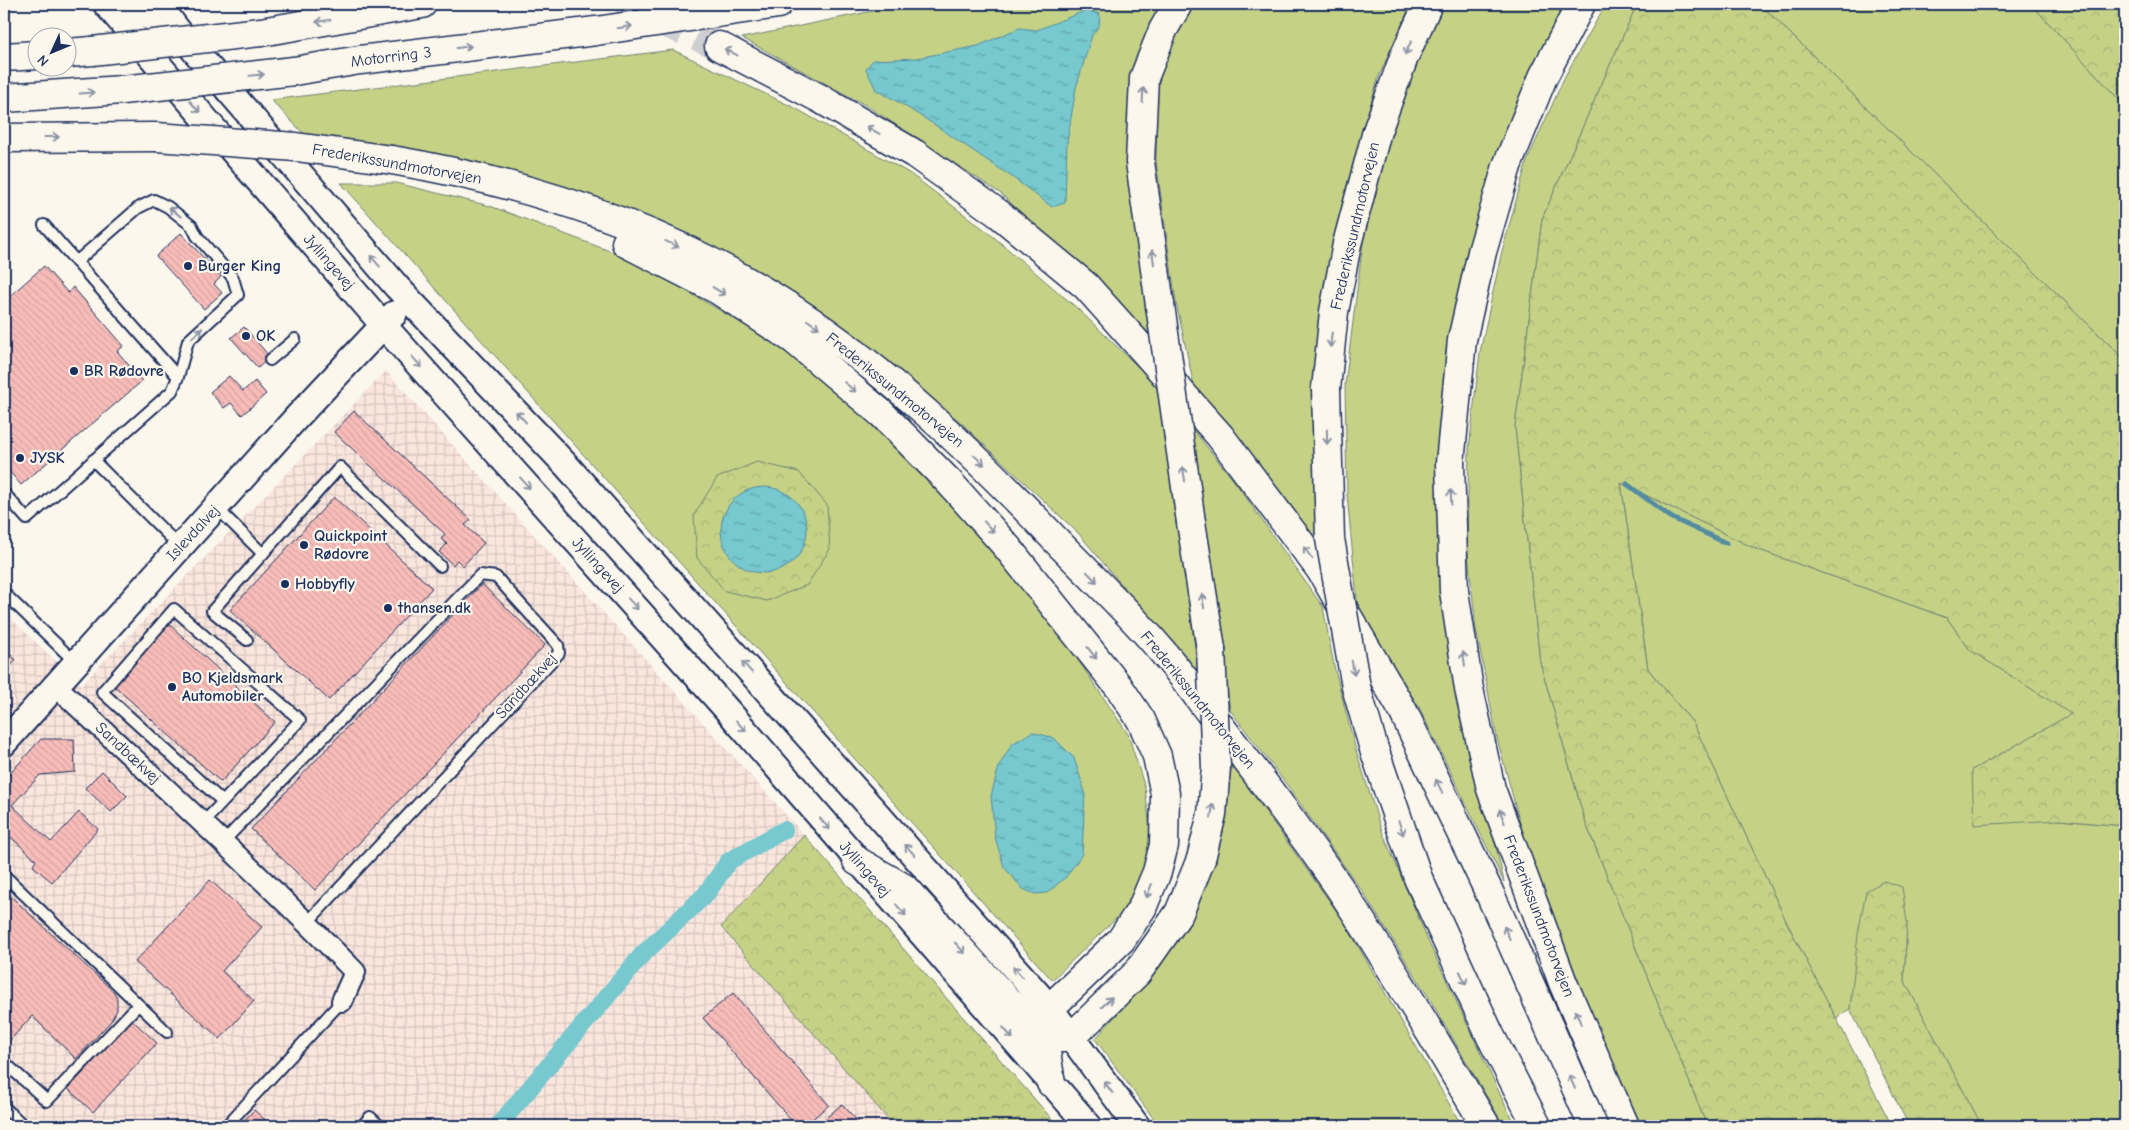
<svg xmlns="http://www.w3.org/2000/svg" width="2129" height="1130" viewBox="0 0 2129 1130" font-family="'Comic Neue',sans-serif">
	<defs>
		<pattern id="industrial-grid" width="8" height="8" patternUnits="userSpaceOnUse" patternTransform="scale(1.25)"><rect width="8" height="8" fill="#fae6dd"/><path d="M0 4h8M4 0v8" fill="none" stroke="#d6c6c0"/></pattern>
		<pattern id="forest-crowns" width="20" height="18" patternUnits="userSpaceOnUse" patternTransform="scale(1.25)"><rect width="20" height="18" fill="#c5d286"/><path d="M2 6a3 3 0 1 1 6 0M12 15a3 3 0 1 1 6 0" fill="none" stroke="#a9b576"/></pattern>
		<pattern id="water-ripples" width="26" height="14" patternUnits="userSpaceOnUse" patternTransform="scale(1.25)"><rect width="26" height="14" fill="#77c8cf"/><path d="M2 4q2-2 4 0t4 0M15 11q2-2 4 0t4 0" fill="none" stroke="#61a3ab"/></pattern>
		<pattern id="building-back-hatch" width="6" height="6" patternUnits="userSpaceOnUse" patternTransform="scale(1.25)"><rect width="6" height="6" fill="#f9bdb9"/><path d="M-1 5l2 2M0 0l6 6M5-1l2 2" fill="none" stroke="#d5a3a1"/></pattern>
	</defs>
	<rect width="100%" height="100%" fill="#fbf7ec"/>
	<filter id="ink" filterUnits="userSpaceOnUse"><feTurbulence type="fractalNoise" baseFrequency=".02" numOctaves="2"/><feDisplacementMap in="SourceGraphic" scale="10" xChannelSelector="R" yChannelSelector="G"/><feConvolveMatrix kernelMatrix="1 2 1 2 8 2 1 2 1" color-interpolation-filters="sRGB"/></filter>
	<g filter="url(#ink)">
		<path fill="url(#industrial-grid)" d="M386,371L804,835L721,928L894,1126H4V612L81,685Z"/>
		<path fill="#c5d286" stroke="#708072" d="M907,4H1163L1132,77L1153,337L1000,193L867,106L742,38Z
			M1189,4H1411L1379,76L1346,188L1318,324L1312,407L1319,546L1195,391L1176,302L1156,161L1157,77Z
			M1442,4H1568L1528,79L1495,156L1447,346L1437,478L1441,604L1504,882L1419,707L1358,609L1347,495L1345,385L1363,242L1385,142L1415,59Z
			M1606,4H1637L1542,219L1515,427L1540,662L1585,821L1707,1126H1636L1585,1005L1527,849L1497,738L1476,629L1467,545L1469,449L1480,352L1501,255L1527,161L1565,76Z
			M1760,4H2031L2125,106V360Z
			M673,50L795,108L909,173L989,233L1078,309L1160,388L1199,677L1079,534L958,420L787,290L602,200L440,157L305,135L271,100Z
			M341,183H396L490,206L631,259L778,344L882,431L977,531L1072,651L1128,734L1145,788L1152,845L1128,907L1052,980Z
			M1191,427L1235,482L1323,607L1334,666L1355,747L1380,826L1429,943L1515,1126H1504L1428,996L1362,891L1287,785L1230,710Z
			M1621,483L1754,548L1947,618L1970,650L2072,714L1972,770L2059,820L2125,826V1126H1982L1904,980L1907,922L1866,891L1850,1009L1836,1018L1787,923L1693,723L1648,669Z
			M1232,765L1343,920L1462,1126H1159L1095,1039L1151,976L1191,917L1214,865Z"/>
		<path fill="url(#forest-crowns)" stroke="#708072" fill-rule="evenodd" d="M1637,4H1760L2125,360V826L2059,820L1974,825L1972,770L2071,714L1970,650L1947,618L1754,548L1621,483L1648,669L1693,723L1787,923L1892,1126H1707L1585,821L1540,662L1515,427L1542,219Z
			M2031,4H2125V106Z
			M757,462L799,472L827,505L830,549L807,585L767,601L725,591L697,558L694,515L717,478ZM783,491L800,506L807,527Z
			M804,835L1058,1126H894L721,927Z
			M1884,881L1902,887L1907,922L1904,980L1982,1126H1909L1850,1009L1858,934L1866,891Z"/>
		<path fill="url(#water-ripples)" stroke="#528ba2" d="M1087,10L1100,14L1099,26L1092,35L1076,88L1067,142L1065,203L1052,207L1012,177L935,125L895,100L876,90L866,69L873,60L917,58L978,46L1019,28L1037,30Z
			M721 530a43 43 0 1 1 86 0a43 43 0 1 1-86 0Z
			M1032,732L1054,738L1074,758L1085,792L1082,854L1066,877L1047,893L1035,894L1023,889L1004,867L995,837L991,796L999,766L1012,744Z"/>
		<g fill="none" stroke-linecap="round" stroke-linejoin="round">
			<path stroke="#528ba2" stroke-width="5" d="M1627,484L1672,518L1726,543"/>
			<path stroke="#77c8cf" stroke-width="18" d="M498,1126L642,955L706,894L729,861L784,830"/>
		</g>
		<path fill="url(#building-back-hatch)" stroke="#1b2f5e" d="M181,233L221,277L214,284L222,293L204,309L156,256Z
			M44,266L68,293L73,287L124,346L117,351L142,381L21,485L4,465V301Z
			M244,327L270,357L258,368L231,338Z
			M229,376L243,391L255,381L266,394L242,415L231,403L224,408L210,392Z
			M354,411L471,520L465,525L484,543L463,566L457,560L453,565L439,552L447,544L441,539L445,534L334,432Z
			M334,497L432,588L329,700L230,610Z
			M482,584L545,645L315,890L251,829Z
			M169,624L275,722L221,782L112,684Z
			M4,648L16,660L4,673Z
			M41,739H74L75,772L40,775L12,805L51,842L79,812L98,829L52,882L33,866L36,860L4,831V780Z
			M102,771L127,796L111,812L85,788Z
			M210,880L262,927L222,971L254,1001L220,1039L135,962Z
			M4,890L114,992L117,998V1010L111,1021L76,1059L32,1016L4,1047Z
			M733,993L829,1105L804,1126H796L703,1018Z
			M132,1020L157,1043L93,1112L68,1089Z
			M842,1104L862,1126H817Z
			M254,1110L272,1126H239Z
			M4,1116L15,1126H4Z"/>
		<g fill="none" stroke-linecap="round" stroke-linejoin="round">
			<path stroke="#cecfd0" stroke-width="28" stroke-dasharray="28 14" stroke-linecap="butt" d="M619,4L719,46"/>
			<g stroke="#1b2f5e" stroke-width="14">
				<path id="service" d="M76,262L138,208L154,200L168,207L192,226L197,236L233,278L238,295L188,341L178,377
					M270,360L295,339
					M93,460L180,547
					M4,493L27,519L172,391L178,377L44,225
					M217,508L263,554
					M4,593L75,662
					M247,640L212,611L340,467L440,566
					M203,823L300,720L174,609L102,692L222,801
					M223,842L480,575L496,577L558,645L559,653L307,923
					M4,875L167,1032
					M4,1062L47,1101L138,1005
					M4,1107L24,1126
					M226,1126L342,1001
					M362,1126L370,1117L380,1126"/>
			</g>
			<g stroke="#1b2f5e" stroke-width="24">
				<path id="minor" d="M55,685C156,780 259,873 355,972L342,1001"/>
			</g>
			<g stroke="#1b2f5e" stroke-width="29">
				<path id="tertiary" d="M106,4L384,326L729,712L1089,1126
					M158,4L182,36L397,287L566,465L1050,1008L1137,1126
					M4,743L297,417L394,314"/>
			</g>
			<g stroke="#1b2f5e" stroke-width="31">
				<path id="motorway" d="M139,4L148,14L182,36
					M1581,4L1543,77L1507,166L1482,252L1462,340L1450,463L1454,591L1469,689L1491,789L1563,983L1625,1126
					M261,32L422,4
					M719,46L819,98L915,154L999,214L1086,286L1220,436L1320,569L1403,711L1490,894L1593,1126
					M68,53L92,51
					M4,57L38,55
					M294,71L360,60L596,31L778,4
					M4,98L122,90
					M4,138L156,137
					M392,160C533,184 674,231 794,310C890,373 972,452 1051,535C1089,575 1131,613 1166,656C1184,677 1200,700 1217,722C1259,776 1300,830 1339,887C1391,965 1438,1046 1486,1126
					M626,243L718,290L793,339L882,414L950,483L1007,547L1119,687L1141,720L1157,756L1165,794L1164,845L1157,872L1142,908L1121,940L1050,1008L1043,1034L1051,1083
					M1160,305L1140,162L1144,78L1163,30L1178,4
					M1326,389L1334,312L1347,244L1377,131L1404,57L1428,4
					M1191,522L1211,649
					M1374,749L1418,878L1490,1035L1537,1126
					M857,861L904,888L1007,1000L1043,1034L1053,1037L1063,1038L1072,1036L1082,1027L1137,973L1179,913L1201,859"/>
			</g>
			<use href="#service" stroke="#fbf7ec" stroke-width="10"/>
			<use href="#minor" stroke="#fbf7ec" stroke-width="20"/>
			<use href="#tertiary" stroke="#fbf7ec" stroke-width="25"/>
			<use href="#motorway" stroke="#fbf7ec" stroke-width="28"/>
			<g stroke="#1b2f5e" stroke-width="31" stroke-linecap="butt">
				<path id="motorway-bridge" d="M92,51L261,32
					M122,90L294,71
					M156,137L296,147L392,160
					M1160,305L1191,522
					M1326,389L1330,539L1356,687L1374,749
					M1201,859L1212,814L1216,767L1211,649"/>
			</g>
			<use href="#motorway-bridge" stroke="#fbf7ec" stroke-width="28"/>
		</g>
		<defs><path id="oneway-shaft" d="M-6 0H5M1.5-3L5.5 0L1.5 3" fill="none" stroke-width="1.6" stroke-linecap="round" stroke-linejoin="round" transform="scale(1.25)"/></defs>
		<g stroke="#8b93a5">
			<use href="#oneway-shaft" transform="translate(323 21) rotate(170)"/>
			<use href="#oneway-shaft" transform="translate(625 27) rotate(-9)"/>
			<use href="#oneway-shaft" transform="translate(464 47) rotate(-7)"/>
			<use href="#oneway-shaft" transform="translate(1408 48) rotate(115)"/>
			<use href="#oneway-shaft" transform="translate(731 52) rotate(-153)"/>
			<use href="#oneway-shaft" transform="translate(257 75) rotate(-6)"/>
			<use href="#oneway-shaft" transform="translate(87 93) rotate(-4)"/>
			<use href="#oneway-shaft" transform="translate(1143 95) rotate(-87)"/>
			<use href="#oneway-shaft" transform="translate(195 107) rotate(49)"/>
			<use href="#oneway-shaft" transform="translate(873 130) rotate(-149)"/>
			<use href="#oneway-shaft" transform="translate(52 137)"/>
			<use href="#oneway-shaft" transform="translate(175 212) rotate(-142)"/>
			<use href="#oneway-shaft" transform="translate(672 244) rotate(24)"/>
			<use href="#oneway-shaft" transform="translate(1153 257) rotate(-98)"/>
			<use href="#oneway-shaft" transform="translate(375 261) rotate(-131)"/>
			<use href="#oneway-shaft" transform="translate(719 291) rotate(31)"/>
			<use href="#oneway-shaft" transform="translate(813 324) rotate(35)"/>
			<use href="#oneway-shaft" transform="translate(197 333) rotate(-43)"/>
			<use href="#oneway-shaft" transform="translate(1331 340) rotate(96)"/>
			<use href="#oneway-shaft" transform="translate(417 362) rotate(48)"/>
			<use href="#oneway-shaft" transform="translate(850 387) rotate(40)"/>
			<use href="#oneway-shaft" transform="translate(521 417) rotate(-133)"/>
			<use href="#oneway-shaft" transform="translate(1327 437) rotate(89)"/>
			<use href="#oneway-shaft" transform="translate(979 460) rotate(43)"/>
			<use href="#oneway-shaft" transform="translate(1184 474) rotate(-98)"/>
			<use href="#oneway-shaft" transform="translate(525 483) rotate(48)"/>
			<use href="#oneway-shaft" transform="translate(1451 497) rotate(-92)"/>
			<use href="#oneway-shaft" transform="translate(989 527) rotate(48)"/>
			<use href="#oneway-shaft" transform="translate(1308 553) rotate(-127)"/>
			<use href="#oneway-shaft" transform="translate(1092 577) rotate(46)"/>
			<use href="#oneway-shaft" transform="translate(1203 601) rotate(-99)"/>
			<use href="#oneway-shaft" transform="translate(633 604) rotate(48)"/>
			<use href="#oneway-shaft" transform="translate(1092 653) rotate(52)"/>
			<use href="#oneway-shaft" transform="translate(1464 659) rotate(-98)"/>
			<use href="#oneway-shaft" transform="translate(747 667) rotate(-132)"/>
			<use href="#oneway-shaft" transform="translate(1353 668) rotate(80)"/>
			<use href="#oneway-shaft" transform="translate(741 726) rotate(49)"/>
			<use href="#oneway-shaft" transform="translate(1439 786) rotate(-115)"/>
			<use href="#oneway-shaft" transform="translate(1212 811) rotate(-82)"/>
			<use href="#oneway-shaft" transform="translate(1502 816) rotate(-110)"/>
			<use href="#oneway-shaft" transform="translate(825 824) rotate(49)"/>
			<use href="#oneway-shaft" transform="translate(1401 828) rotate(71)"/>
			<use href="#oneway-shaft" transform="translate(910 850) rotate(-132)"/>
			<use href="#oneway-shaft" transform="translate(1149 891) rotate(112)"/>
			<use href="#oneway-shaft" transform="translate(901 910) rotate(49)"/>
			<use href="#oneway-shaft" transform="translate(1507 933) rotate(-114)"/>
			<use href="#oneway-shaft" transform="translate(960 948) rotate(47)"/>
			<use href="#oneway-shaft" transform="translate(1018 972) rotate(-132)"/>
			<use href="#oneway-shaft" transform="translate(1463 978) rotate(65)"/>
			<use href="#oneway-shaft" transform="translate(1107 1002) rotate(-45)"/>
			<use href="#oneway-shaft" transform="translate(1578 1017) rotate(-113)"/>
			<use href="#oneway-shaft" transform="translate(1008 1033) rotate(50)"/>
			<use href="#oneway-shaft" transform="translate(1572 1082) rotate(-114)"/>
			<use href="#oneway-shaft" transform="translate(1108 1087) rotate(-126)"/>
		</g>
	</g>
	<g fill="#1b2f5e" stroke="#fbf7ec" stroke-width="2">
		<circle cx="188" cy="266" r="5"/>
		<circle cx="246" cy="336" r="5"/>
		<circle cx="74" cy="371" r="5"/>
		<circle cx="20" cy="458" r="5"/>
		<circle cx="304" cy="545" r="5"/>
		<circle cx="285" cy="584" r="5"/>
		<circle cx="388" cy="608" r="5"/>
		<circle cx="172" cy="687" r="5"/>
	</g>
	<g text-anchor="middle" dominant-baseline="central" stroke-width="4.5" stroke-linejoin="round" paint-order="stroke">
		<g font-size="16" fill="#1b2f5e" stroke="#fbf7ec">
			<text transform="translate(391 57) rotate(-7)">Motorring 3</text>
			<text transform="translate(397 164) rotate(10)">Frederikssundmotorvejen</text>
			<text transform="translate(1355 226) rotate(-77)">Frederikssundmotorvejen</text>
			<text transform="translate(329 262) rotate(49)">Jyllingevej</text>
			<text transform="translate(895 390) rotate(39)">Frederikssundmotorvejen</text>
			<text transform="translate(193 533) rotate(-47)">Islevdalvej</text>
			<text transform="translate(598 565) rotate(48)">Jyllingevej</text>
			<text transform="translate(526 686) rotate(-48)">Sandbækvej</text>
			<text transform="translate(1198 700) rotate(51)">Frederikssundmotorvejen</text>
			<text transform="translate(128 753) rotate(43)">Sandbækvej</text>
			<text transform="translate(865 869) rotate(49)">Jyllingevej</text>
			<text transform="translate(1539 916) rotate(69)">Frederikssundmotorvejen</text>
		</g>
		<g font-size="16" font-weight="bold" fill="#1b2f5e" stroke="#fbf7ec" text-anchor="start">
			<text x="198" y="266">Burger King</text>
			<text x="256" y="336">OK</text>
			<text x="84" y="371">BR Rødovre</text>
			<text x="30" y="458">JYSK</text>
			<text x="314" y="536">Quickpoint<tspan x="314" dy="18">Rødovre</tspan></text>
			<text x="295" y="584">Hobbyfly</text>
			<text x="398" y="608">thansen.dk</text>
			<text x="182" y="678">BO Kjeldsmark<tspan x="182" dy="18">Automobiler</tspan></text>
		</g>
	</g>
	<rect width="2129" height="1130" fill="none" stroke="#fbf7ec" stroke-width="20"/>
	<rect x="10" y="10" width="2109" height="1110" fill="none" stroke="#1b2f5e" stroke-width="2" filter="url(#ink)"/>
	<g transform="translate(52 52) rotate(226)"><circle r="24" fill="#fbf7ec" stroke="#a1a7b3"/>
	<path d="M0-4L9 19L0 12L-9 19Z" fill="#1b2f5e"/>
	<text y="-8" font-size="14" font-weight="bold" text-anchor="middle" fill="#1b2f5e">N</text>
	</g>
</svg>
